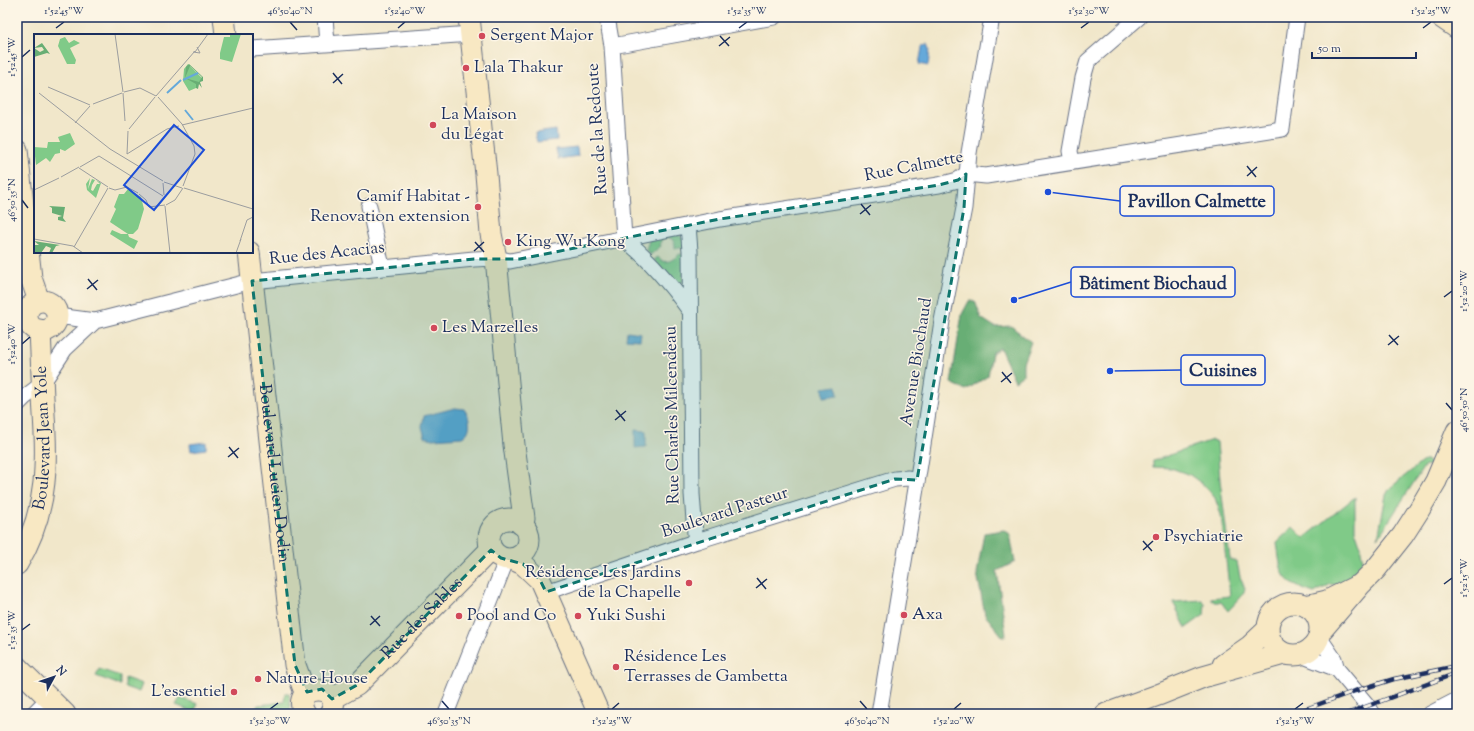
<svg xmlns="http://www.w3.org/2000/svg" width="1474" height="731" viewBox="0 0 1474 731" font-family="'Sorts Mill Goudy',serif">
	<rect width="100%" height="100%" fill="#fcf5e5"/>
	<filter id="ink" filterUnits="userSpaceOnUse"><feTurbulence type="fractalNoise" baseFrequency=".025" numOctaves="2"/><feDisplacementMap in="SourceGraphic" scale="8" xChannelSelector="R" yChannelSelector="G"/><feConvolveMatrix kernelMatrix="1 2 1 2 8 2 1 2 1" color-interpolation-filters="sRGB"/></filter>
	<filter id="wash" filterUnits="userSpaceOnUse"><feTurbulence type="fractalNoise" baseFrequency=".012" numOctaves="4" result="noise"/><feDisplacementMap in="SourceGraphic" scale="16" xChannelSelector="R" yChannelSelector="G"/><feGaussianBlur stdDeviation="0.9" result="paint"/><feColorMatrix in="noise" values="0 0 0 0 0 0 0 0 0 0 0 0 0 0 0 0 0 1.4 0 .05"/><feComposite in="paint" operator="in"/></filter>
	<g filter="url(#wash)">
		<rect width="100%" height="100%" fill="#f1e7ca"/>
		<path fill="#80ca88" stroke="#4e7c73" d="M673,234L680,236L684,239L685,248H675V244L672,239L668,237L662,239L660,243L661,246L650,255L646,250L649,240Z
			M680,254L685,255L683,282L679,284H674L654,260L658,257C666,266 672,260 680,254Z
			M1212,440L1217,442L1220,480L1230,559L1237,562L1240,577L1245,589L1242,596L1228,611L1221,602H1214L1211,598L1230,596L1221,515L1215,498L1205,486L1190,475L1171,468L1153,467V461Z
			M1427,460L1433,466L1425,465L1378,538L1386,495L1390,488L1422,462Z
			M1355,497V530L1360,545L1363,561L1361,569L1340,586L1331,584L1314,593C1281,582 1281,576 1277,542L1293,527L1304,538Z
			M1202,600L1205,604L1204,615L1186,628L1173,602Z
			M99,669L120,676V685L96,676Z
			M125,678L142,684L139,692L125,687Z
			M285,693H289L291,714H254L256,708L258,705L284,702Z
			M180,698L198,704L194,712L176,705Z"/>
		<path fill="#68ae74" stroke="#426e69" d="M969,301H975L981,318L995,327L1011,326L1031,342L1023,363V375L1015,381L1000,348L992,353L988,376L966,390L951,383L962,314Z
			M1004,530L1010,534L1015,562L997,571L1006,635L1003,637L985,615L977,573L984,533Z"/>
		<path fill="#65a9da" stroke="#406c9c" d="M928,44L930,49L928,66L919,64L922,48L924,45Z
			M556,130L557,140L537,142L535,133Z
			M577,147L578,156L558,159L556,149Z
			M627,331L641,333L640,340L626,339Z
			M837,386L838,395L824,397L823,388Z
			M455,408L464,409C470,417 473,432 462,437L433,439L425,437L422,427L424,416Z
			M635,430L646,431V447L635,448Z
			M206,442V449L191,451L190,444Z"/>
	</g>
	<g filter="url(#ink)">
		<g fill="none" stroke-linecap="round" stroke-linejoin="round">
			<g stroke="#666f84" stroke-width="17">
				<path id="street" d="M325,17L327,44
					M607,17L612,46L624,239
					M612,46L774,17
					M252,49L472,34
					M1072,162L1070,151L1083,78L1088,61L1139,17
					M369,206L382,267
					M688,225L690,251L692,494L695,534L697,541
					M624,239C650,259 671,285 690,311
					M57,316L95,321L252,281L474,259L496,258L510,261L720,219L939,185L958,180L966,174L986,176L1282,129L1297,17
					M17,405L25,397L42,384L65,349L95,321
					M546,592L697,541L895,479L908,478L917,480
					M1319,637L1334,659L1337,669L1368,706L1373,714
					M1301,655L1337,669
					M33,714L49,698
					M446,714L504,566L506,559
					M879,714L920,464L942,321L964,208L969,153L992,17
					M1430,714L1457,700"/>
			</g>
			<g stroke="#666f84" stroke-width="23">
				<g id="secondary">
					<path d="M224,17L226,35"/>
					<path d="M469,17L486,174L491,234L496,258L514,445L524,518L521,524"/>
					<path d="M1441,17L1457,28"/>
					<path d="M17,150L31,278L39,301"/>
					<path id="s1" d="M249,252L295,665L303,687L307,692"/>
					<circle cx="42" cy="316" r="15"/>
					<circle cx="509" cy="539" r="20"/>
					<path d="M512,559L523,564L540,580L599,714"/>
					<path id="s2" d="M17,564C50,509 47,459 43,398C42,375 41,353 40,330"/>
					<circle cx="1294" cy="629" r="26"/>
					<path d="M1306,606L1327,601L1355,587"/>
					<path d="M1320,632L1361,584L1376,569L1403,535L1419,510L1436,481L1457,431"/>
					<path d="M1223,665L1249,647L1268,629"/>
					<path d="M17,667L65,714"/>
					<path id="s3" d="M332,699L357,685L491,549"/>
					<path d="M305,714C287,682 348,682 330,714"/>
					<path d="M1106,714L1158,695L1203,677L1284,654"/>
				</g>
			</g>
			<use href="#street" stroke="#fff" stroke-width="15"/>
			<use href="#secondary" stroke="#f8e8c3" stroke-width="21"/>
			<g stroke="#1b2f5e" stroke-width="4.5">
				<path id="rail" d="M1292,714L1355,691L1394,679L1457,666
					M1346,714L1457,673"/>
			</g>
			<use href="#rail" stroke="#fcf5e5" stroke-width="3" stroke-dasharray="9" stroke-linecap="butt"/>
		</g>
	</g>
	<path fill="#0f766e" fill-opacity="0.2" stroke="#0f766e" stroke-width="3" stroke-dasharray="8 5" stroke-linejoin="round" d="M966,174L964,208L917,480L895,479L546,592L540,580L523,564L501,558L491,550L357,685L332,699L322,689L307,692L295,665L252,281L474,259H520L720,219L939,185L958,180Z"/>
	<path fill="none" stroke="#1b2f5e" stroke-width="1.5" d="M290,22L297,30M56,28L64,22M398,28L405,22M739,28L747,22M1081,28L1089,22M1423,28L1431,22M720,36L729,46M719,46L730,37M22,57L30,50M333,73L342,84M333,83L343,74M1247,166L1256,177M1247,176L1257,167M22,200L28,208M861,204L870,215M860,214L871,205M475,242L484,252M474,251L484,242M88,279L97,290M87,289L98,280M1444,297L1452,291M1389,335L1398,345M22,344L30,337M1388,345L1399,336M1002,372L1011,383M1001,382L1012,373M1446,403L1452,410M616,410L625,421M615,420L626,411M229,447L238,458M228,457L239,448M1143,541L1152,551M1143,550L1153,541M757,578L766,589M1444,584L1452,578M756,588L767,579M371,616L380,626M370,625L380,616M22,630L30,624M442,701L449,709M860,701L867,709M270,709L278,703M612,709L619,703M954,709L961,703M1295,709L1303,703"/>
	<g fill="#d1495b" stroke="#fcf5e5" stroke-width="1.5">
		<circle cx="482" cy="36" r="4"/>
		<circle cx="466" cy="68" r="4"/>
		<circle cx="433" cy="125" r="4"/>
		<circle cx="478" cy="207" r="4"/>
		<circle cx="508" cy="242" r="4"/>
		<circle cx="434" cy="328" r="4"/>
		<circle cx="1156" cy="537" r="4"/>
		<circle cx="689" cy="583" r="4"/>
		<circle cx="904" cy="615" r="4"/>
		<circle cx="459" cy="616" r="4"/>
		<circle cx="578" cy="616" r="4"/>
		<circle cx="616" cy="667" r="4"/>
		<circle cx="258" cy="679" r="4"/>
		<circle cx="234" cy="692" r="4"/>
	</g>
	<g text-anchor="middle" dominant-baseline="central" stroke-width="3" stroke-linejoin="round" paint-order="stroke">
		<g font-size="17" fill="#1b2f5e" stroke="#fcf5e5" text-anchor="start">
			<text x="490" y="36">Sergent Major</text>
			<text x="474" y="68">Lala Thakur</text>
			<text x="441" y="115">La Maison<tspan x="441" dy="20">du Légat</tspan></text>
			<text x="470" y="197" text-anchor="end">Camif Habitat -<tspan x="470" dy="20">Renovation extension</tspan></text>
			<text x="516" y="242">King Wu Kong</text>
			<text x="442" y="328">Les Marzelles</text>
			<text x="1164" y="537">Psychiatrie</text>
			<text x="681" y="573" text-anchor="end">Résidence Les Jardins<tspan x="681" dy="20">de la Chapelle</tspan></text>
			<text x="912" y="615">Axa</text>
			<text x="467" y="616">Pool and Co</text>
			<text x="586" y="616">Yuki Sushi</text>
			<text x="624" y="657">Résidence Les<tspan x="624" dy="20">Terrasses de Gambetta</tspan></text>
			<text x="266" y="679">Nature House</text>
			<text x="226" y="692" text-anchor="end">L'essentiel</text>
		</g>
		<g font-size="17" fill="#1b2f5e" stroke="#fcf5e5">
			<text transform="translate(598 129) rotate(-94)">Rue de la Redoute</text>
			<text transform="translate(914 167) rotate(-11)">Rue Calmette</text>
			<text transform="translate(327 254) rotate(-6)">Rue des Acacias</text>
			<text transform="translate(917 362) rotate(-81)">Avenue Biochaud</text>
			<text transform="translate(673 415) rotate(-91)">Rue Charles Milcendeau</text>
			<text stroke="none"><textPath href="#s2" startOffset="131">Boulevard Jean Yole</textPath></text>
			<text stroke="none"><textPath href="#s1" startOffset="223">Boulevard Lucien Dodin</textPath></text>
			<text transform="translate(725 513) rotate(-18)">Boulevard Pasteur</text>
			<text stroke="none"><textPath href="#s3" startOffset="122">Rue des Sables</textPath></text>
		</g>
	</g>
	<g transform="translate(34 34)">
		<rect width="219" height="219" fill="#f1e7ca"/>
		<path d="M196,0H207L198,28L186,25V19L190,3H196ZM31,3L35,9L40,6L46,9L36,14L42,26L41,30H33L24,12L26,5ZM154,30L168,44L162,54L155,57L149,47L150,35ZM36,99L41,110L31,117L26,115V119L21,120L16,128L12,124L2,131L0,113L13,114L14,108H26L24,103ZM56,144L54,155L58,145L61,146L58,151L57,156L59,157L63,150H66L62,146L67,149L62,164L53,156L52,150ZM94,155L107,163L110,175L104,195L99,200H94L95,203L104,207L100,215L76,200L78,196L87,200H94L76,188L82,175L80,173L85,160H90Z" fill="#80ca88"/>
		<path d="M8,9L16,20L13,19L0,23V14L6,18L10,16L8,13L0,14ZM155,30L169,43V47L166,48L168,54L165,50L164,55L162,54V50L151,44L152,33ZM156,32L168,43L165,48L151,44ZM15,172L31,173L29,184L32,188L24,186V183L28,182L18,179V174ZM0,207L6,208L26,211L22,212L18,219H15L17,214L12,212L7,219H0V211H5Z" fill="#68ae74" fill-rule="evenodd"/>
		<path fill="none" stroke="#65a9da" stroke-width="2" d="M149,46L164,39M133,59L147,46M151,76L159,86"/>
		<path fill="none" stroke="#9b9d9f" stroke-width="1" d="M81,0L89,58M159,18L166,19L163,13M161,18L174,0M14,53L56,71M90,58L106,54L122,62M5,59L76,115L129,147M89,59L91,87M122,62L161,17M124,63L148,90L160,112L161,120L149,152M59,70L88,59M41,89L56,72M148,91L219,74M95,95L121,63M94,97L93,120L133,95L145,92M46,133L65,122L129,162M45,134L74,153M27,143L45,133M130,148L148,154M129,149L130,161M75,154L81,156L93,153L104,159M150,154L219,175M0,156L25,144M105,160L112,166L115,173L131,171M132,171L141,166L149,154M131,172L136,219M0,205L39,212L49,219M206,207L213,186L219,183M40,213L74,154M202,219L207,205"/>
		<path fill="#1d4ed8" fill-opacity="0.15" stroke="#1d4ed8" stroke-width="2" d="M140,91L170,116L120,176L90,151Z"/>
		<rect width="219" height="219" fill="none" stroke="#1b2f5e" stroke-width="2"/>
	</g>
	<path fill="none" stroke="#1d4ed8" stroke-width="1.5" d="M1048 192L1120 201M1014 300L1071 282M1110 371L1181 370"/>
	<g fill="#1d4ed8" stroke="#fcf5e5" stroke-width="1.5">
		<circle cx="1048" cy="192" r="4"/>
		<circle cx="1014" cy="300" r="4"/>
		<circle cx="1110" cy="371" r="4"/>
	</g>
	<g fill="#fcf5e5" stroke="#1d4ed8" stroke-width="1.5">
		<rect x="1120" y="186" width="154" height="30" rx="4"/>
		<rect x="1071" y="267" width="164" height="30" rx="4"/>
		<rect x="1181" y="355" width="84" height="30" rx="4"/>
	</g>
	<g font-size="18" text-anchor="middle" font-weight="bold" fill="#1b2f5e">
		<text x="1197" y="207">Pavillon Calmette</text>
		<text x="1153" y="289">Bâtiment Biochaud</text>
		<text x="1223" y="376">Cuisines</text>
	</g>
	<rect width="1474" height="731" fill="none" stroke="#fcf5e5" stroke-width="44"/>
	<g transform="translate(54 677) rotate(50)" stroke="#fcf5e5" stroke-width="3" paint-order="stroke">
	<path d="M0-3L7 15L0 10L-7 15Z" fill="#1b2f5e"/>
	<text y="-6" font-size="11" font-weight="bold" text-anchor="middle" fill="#1b2f5e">N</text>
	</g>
	<path d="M1312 52v6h104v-6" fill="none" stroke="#1b2f5e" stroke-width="2"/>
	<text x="1318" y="52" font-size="12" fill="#1b2f5e" stroke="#fcf5e5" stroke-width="3" paint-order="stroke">50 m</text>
	<rect x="22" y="22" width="1430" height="687" fill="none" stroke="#1b2f5e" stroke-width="1.5"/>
	<g font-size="10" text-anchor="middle" fill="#1b2f5e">
		<text x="64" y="14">1°52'45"W</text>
		<text x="290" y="14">46°50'40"N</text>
		<text x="405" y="14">1°52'40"W</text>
		<text x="747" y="14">1°52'35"W</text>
		<text x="1089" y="14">1°52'30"W</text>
		<text x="1431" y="14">1°52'25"W</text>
		<text transform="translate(11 57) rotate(-90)" y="4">1°52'45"W</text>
		<text transform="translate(11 200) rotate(-90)" y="4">46°50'35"N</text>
		<text transform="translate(1463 291) rotate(-90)" y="4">1°52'20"W</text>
		<text transform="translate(11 344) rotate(-90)" y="4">1°52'40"W</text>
		<text transform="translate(1463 410) rotate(-90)" y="4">46°50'50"N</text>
		<text transform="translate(1463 578) rotate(-90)" y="4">1°52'15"W</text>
		<text transform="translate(11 630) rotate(-90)" y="4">1°52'35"W</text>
		<text x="270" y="724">1°52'30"W</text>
		<text x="449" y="724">46°50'35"N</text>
		<text x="612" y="724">1°52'25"W</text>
		<text x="867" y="724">46°50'40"N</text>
		<text x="954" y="724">1°52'20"W</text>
		<text x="1295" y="724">1°52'15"W</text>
	</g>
</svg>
